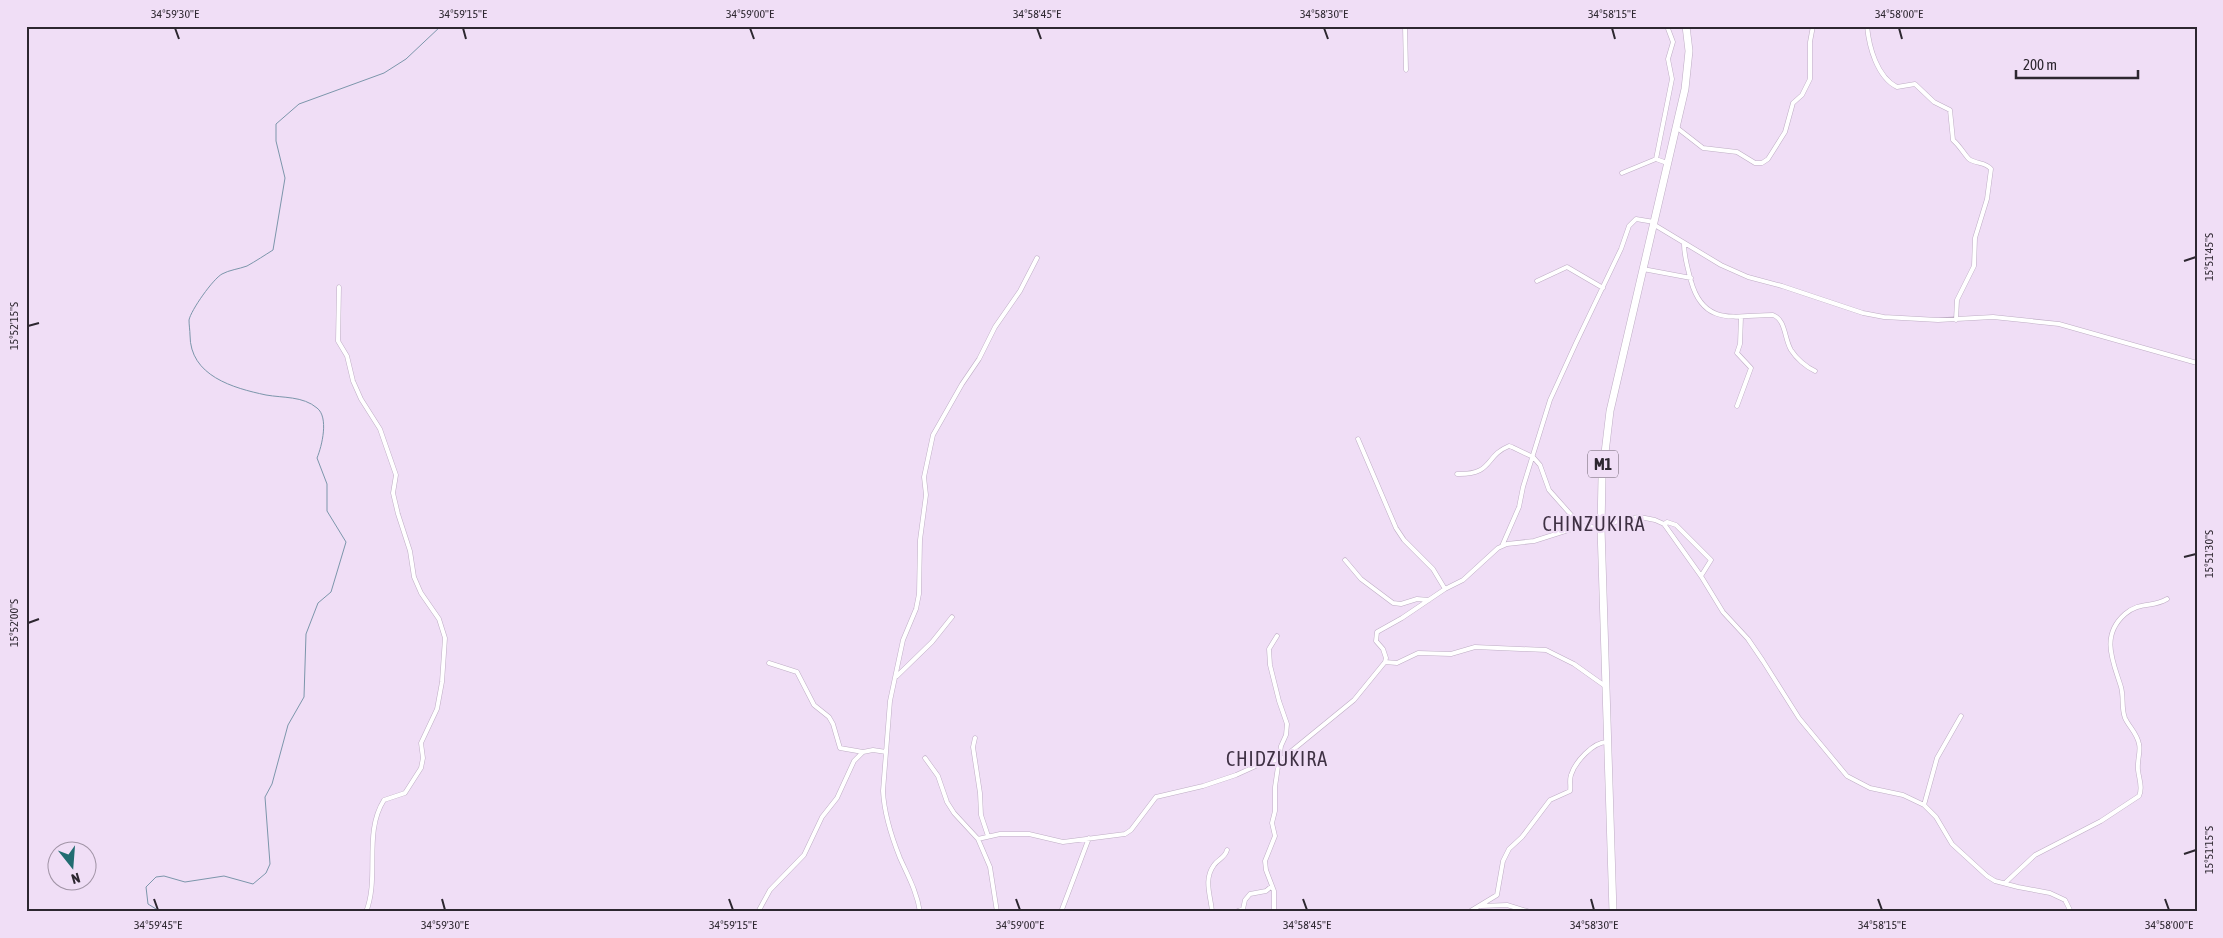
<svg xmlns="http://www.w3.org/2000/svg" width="2223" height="938" viewBox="0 0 2223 938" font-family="'Asap Condensed',sans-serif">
	<rect width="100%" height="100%" fill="#f0def6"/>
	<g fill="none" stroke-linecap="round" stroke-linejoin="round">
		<path stroke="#7c96ab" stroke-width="1" d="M161,912L148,904L146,887L156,877L164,876L185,882L224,876L253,884L266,873L270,864L265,797L272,784L288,725L304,697L306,634L318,603L331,592L346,542L327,511V484L317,458C322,446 329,417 317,408C303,396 283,398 266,395C233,388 190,376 190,335C190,331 189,325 189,320C191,310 213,279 222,274C229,270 239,269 247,266C256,261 265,255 273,250L285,178L276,141V124L299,104L384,73L406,59L441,26"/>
		<g stroke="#beadc4" stroke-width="5">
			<path id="minor" d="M1405,26L1406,70
				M1867,26C1869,47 1877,77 1897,87L1915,84L1934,102L1950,110L1953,140C1960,146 1964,154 1969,159C1976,164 1986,162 1991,169L1987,199L1975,238L1974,266L1957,300L1956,320
				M1676,127L1703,148L1737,152L1755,163H1762L1768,159L1785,132L1793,103L1802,95L1810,79V42L1813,26
				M1656,159L1672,79L1668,59L1673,42L1667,26
				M1622,173L1656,159L1667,163
				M1653,224L1721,265L1748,277L1782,286L1863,313L1884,317L1938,320L1993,317L2059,324L2197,363
				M1684,244C1684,257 1688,269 1691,281C1704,328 1737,315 1773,315C1786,320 1784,338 1791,350C1796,358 1806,367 1815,371
				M1643,269L1691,278
				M1537,281L1567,267L1603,288
				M339,287L338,341L347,356L353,381L361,399L380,429L396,475L393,493L398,514L410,551L414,577L421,593L439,619L445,638L442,682L437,709L421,743L423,758L421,768L405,793L384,800C363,833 380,877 366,912
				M1737,406L1751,368L1737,353L1740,344L1741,317
				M1358,439L1396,528L1404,540L1433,569L1445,589
				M1457,474C1494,475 1484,456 1509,446L1512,447L1533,457L1540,465L1549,490L1581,526
				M1664,524L1667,522L1676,525L1711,560L1701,576
				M1502,546L1519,507L1523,487L1550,400L1576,343L1621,249L1629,226L1636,219L1654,222
				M1345,560L1361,579L1393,603L1401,604L1417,599L1429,600
				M1385,662L1397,663L1418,653L1451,654L1475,647L1546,650L1574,664L1605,686
				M769,663L797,672L814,705L829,717L833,724L840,748L863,752
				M897,676L932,642L952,617
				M975,738L973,747L980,793L981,815L988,836
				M925,758L938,776L947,802L954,813L978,839L990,867L997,912
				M1924,805L1937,758L1961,716
				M978,839L1000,834H1029L1063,842L1125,834L1131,830L1156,797L1203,786L1236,775L1258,765L1283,758L1354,700L1385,662L1386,658L1383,649L1376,641L1377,632L1402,618L1445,589L1463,580L1498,548L1507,544L1534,541L1581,526L1601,528L1623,519L1640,517L1655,520L1664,524L1701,576L1723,612L1748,639L1763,661L1799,718L1847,776L1870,788L1903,795L1924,805L1936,817L1952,844L1987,876L1995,881L2018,887L2050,893L2065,900L2071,912
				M2005,883L2035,855L2101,821L2139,796C2143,788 2139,779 2138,770C2137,760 2141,751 2139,744C2137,733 2129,727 2125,718C2121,708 2124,697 2121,687C2113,661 2100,636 2125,614C2140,601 2152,608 2167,599
				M1481,906L1507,905L1530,912
				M758,912L770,890L804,855L822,817L837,798L854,761L863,752L873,750L886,752
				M920,912C917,892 908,876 900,858C892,838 884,812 883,791L890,701L903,640L916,609L919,594L920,540L926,495L924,477L933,435L962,384L979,359L995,327L1020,291L1037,258
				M1061,912L1089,838
				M1212,912C1211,896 1203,880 1214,865C1218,859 1225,858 1227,850
				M1235,912L1243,909L1245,900L1250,894L1266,891L1272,886
				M1274,912V891L1266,870L1265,861L1275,836L1272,823L1275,811V787L1281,746L1286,735L1287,724L1279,701L1270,665L1269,649L1277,636
				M1469,912L1497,895L1503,861L1509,849L1522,837L1550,800L1570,791C1571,785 1569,781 1571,775C1575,762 1593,742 1607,742"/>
		</g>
		<g stroke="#beadc4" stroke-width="8">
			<path id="trunk" d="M1613,912L1601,528L1602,478L1610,411L1685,89L1689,51L1686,26"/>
		</g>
		<use href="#minor" stroke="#fff" stroke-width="4"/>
		<use href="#trunk" stroke="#fff" stroke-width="7"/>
	</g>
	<path fill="none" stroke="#2d2730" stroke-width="2" d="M175,28L179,39M463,28L466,39M750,28L754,39M1037,28L1041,39M1324,28L1328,39M1612,28L1615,39M1899,28L1902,39M2184,261L2196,257M28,326L39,323M2184,557L2196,554M28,623L39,619M2184,854L2196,850M154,899L158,910M442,899L445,910M729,899L733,910M1016,899L1020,910M1303,899L1307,910M1591,899L1594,910M1878,899L1882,910M2165,899L2169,910"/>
	<g text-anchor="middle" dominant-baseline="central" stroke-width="4.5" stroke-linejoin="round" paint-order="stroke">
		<rect fill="#f0def6" stroke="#685e6b" stroke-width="1" x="1588" y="450.5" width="30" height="27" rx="4"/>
		<g font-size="16" font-weight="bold" fill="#2d2730">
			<text x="1603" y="464">M1</text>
		</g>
		<g font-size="20" letter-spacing="1" fill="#3f3144" stroke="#f0def6">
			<text x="1594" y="523">CHINZUKIRA</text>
			<text x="1277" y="758">CHIDZUKIRA</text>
		</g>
	</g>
	<rect width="2223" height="938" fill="none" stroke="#f0def6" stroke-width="55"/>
	<g transform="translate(72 866) rotate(163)"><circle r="24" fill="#f0def6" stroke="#a295a7"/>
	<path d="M0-4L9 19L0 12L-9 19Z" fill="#216c71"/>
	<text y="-8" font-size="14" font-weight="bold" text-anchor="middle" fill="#2d2730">N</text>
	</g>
	<path d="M2016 70v8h122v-8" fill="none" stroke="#2d2730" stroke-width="2.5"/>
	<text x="2023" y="70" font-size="15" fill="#2d2730" stroke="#f0def6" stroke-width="4" paint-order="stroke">200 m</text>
	<rect x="28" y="28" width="2168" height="882" fill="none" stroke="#2d2730" stroke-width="2"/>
	<g font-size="12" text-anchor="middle" fill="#2d2730">
		<text x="175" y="18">34°59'30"E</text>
		<text x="463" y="18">34°59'15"E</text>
		<text x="750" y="18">34°59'00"E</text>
		<text x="1037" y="18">34°58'45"E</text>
		<text x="1324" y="18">34°58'30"E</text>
		<text x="1612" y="18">34°58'15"E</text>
		<text x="1899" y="18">34°58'00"E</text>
		<text transform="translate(2209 257) rotate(-90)" y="4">15°51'45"S</text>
		<text transform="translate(14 326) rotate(-90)" y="4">15°52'15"S</text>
		<text transform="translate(2209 554) rotate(-90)" y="4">15°51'30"S</text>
		<text transform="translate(14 623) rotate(-90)" y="4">15°52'00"S</text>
		<text transform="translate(2209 850) rotate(-90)" y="4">15°51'15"S</text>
		<text x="158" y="929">34°59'45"E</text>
		<text x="445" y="929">34°59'30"E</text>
		<text x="733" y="929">34°59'15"E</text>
		<text x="1020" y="929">34°59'00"E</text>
		<text x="1307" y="929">34°58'45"E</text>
		<text x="1594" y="929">34°58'30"E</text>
		<text x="1882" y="929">34°58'15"E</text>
		<text x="2169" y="929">34°58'00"E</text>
	</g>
</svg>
